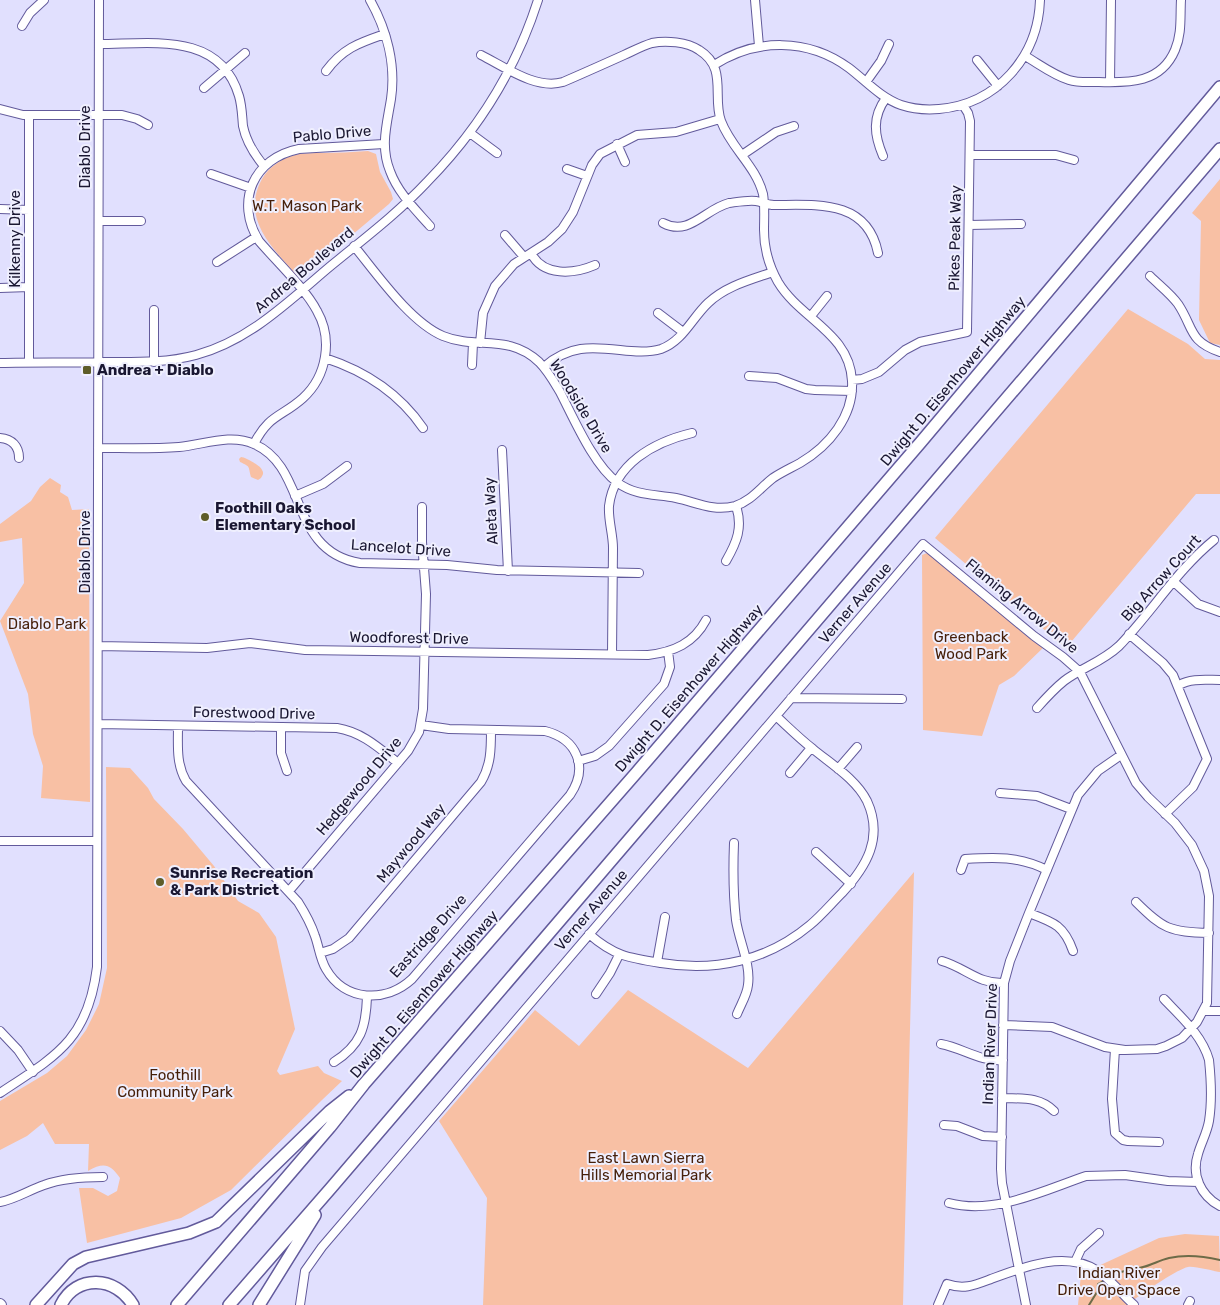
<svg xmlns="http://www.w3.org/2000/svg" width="1220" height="1305" viewBox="0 0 1220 1305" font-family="Rubik,sans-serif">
	<rect width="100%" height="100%" fill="#e1e0fe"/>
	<path fill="#f8c0a4" d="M368,151L376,154L380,172L391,192L393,199L389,204L302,277L297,276C273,248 240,219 262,179C269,166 284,157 299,154C306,153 314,153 322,153C337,153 352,152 368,151Z
		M1220,179V345L1210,343L1199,320L1201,221L1192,213Z
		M1128,309L1188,344L1205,359L1220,360V494H1196L1066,648L935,538Z
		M241,457C245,457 261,466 262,470C264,473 263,475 261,478L258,480L251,477C248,466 251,467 240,462L239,459Z
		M50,478L61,485L60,492L68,497L72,510L89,509L90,802L41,798L43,766L33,734L28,694L0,621L24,583L22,538L0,542V524L31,501L40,487Z
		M932,551L1045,646L1014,676L999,685L982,736L923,730L922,555Z
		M106,767L130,768L148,788L154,799L183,829L214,866L238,901L259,913L276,937L295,1029L277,1071L280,1075L318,1066L324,1073L342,1081L322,1100L231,1190L181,1218L87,1243L79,1188H93L108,1196L117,1191L120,1178C110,1164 104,1162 88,1171L89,1144H55L43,1123L27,1136L0,1150V1101L47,1073L67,1056L86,1030L99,1004L107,968Z
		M914,872L903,1305H483L487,1198L439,1121L535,1010L579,1046L628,990L748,1068Z
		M1185,1234L1219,1236L1220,1272C1212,1271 1195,1266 1188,1267C1177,1269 1137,1297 1127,1305H1078L1081,1274L1159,1238Z"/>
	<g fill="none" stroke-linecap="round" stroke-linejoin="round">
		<path stroke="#6d6b48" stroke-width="2" d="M1109,1278C1125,1269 1127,1271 1143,1267C1152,1265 1160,1260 1169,1258C1187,1254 1203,1256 1220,1260
			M1089,1305L1097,1292L1098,1284L1105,1280"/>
		<g stroke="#625a9b" stroke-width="10">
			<path id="minor" d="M370,0C387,30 396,65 391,99C387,124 380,146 390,171C398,193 415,209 430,226
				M755,0L759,46
				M22,26L30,13L44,0
				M99,44C151,44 220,31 239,96C242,106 242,116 243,126C246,141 254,154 264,166
				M1025,56C1039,64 1053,75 1069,80C1078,83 1089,82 1099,82C1130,83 1161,83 1175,50C1182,34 1180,17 1181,0
				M977,60L998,86
				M714,65C756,38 808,38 849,68C866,81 881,98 901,105C913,109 927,110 939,109C997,104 1038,57 1040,0
				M326,71C343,48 359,43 385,34
				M866,82L881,61L889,44
				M1110,82L1111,0
				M204,88L245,53
				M0,109L23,115H122L137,119L148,125
				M470,133L497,153
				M617,144L625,162
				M742,155L776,132L794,126
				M970,155H1056L1074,160
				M883,156C874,135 872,117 886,98
				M567,169L587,176
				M211,174L251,188
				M0,209L29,210
				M99,221H141
				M663,223C689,237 705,209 729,203C737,202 748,200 756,201C762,202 768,205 774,205C816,205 867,199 878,253
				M969,225L1021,224
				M505,235L524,257
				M354,246C377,274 410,322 443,336C477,350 508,333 539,362C548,371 554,382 560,392C574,419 594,466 618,483C636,496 655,494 676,498C696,502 713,512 735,506C751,501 760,488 773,478C782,472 791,468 800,463C829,446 854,416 852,381C850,333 800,319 778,282C769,266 764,249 764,230C764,218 765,206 763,194C756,166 731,148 721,121C712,96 728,68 699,50C687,42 666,40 652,43C642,46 633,51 624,55C604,64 584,73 563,82C536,90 505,67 481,55
				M531,253C543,277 574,274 595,265
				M217,262L256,237
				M1150,276C1159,285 1171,294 1178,304C1194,328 1188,341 1220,352
				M0,288L29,287
				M658,313L683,332
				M811,316L827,296
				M480,343L483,313L495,286L514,264L548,242L562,229L573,212L592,165L600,154L637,135L676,132L720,119
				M325,358C365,371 399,393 423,428
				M29,362V115
				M154,362V310
				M0,363C35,362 71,363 106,362C136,362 166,363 196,355C248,341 287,303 327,269C361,241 397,214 427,182C477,131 516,69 538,0
				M472,365L473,343
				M544,367C572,342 597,348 631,351C642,352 651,352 661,349C683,341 692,318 708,303C726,286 750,280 773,272
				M749,376L777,378L806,389L815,390L852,391
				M852,380L862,379L879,372L905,350L920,342L967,332L970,121L968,113L963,105
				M0,438C12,439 19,446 19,458
				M254,444C269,414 282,417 303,398C327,376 333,339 317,311C305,288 276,261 259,241C234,201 254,158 299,149L384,144
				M98,448C125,448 152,449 179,447C203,445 230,433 254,444C308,467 288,551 360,563L447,565L497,570L639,573
				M502,450L508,571
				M295,496L323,484L347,466
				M726,561C737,542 743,527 736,506
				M1173,581L1198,604L1220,612
				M1129,634L1163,663L1173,675L1207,759L1193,787L1165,814
				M98,646L207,648L250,643L305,650L648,655C674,652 694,643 706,620
				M612,654C612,619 613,583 613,548C613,534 608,520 609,506C614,464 654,442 692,433
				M1179,685C1191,678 1206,680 1220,680
				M791,698L902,699
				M1037,708C1045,699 1054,689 1064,681C1081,668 1102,662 1119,646C1152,612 1177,570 1214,540
				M98,724L337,728C362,732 379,748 398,763
				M178,726C178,745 176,764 186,781L298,902C305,913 311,924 315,936C319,947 320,959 326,969C345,1002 386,1003 412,979L570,795C589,767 577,739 545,731L449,729L421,725
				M281,727V753L287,771
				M578,761L595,756L609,746L664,684L670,667L668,651
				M838,769L857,747
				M790,773L811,748
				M1000,793L1037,796L1071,809
				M0,841H97
				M734,843C733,869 733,894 736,920C739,941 751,964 748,985C747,995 741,1004 737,1014
				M816,852L851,884
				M961,870L965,859C995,857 1019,856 1047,870
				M289,891L408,751L419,732L423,709L426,594L422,542V507
				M1136,902C1163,929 1170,932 1209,933
				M1029,913C1053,922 1064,925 1073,951
				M589,934C614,956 629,958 661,963C715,972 767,961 810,925C821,916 831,904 842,893C866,867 884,838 867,801C856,779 831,764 813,749C800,739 788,727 776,716
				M320,953L333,949L349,938L481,782C491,765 491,749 491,730
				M942,961C966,968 978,984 1004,983
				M657,962L665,917
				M596,994L610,973L619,955
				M1164,999C1181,1017 1202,1035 1209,1060C1211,1079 1212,1102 1209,1121C1207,1133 1201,1143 1198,1154C1191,1175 1201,1196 1220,1206
				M1204,1011H1220
				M0,1031L18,1050L33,1072
				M941,1044C963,1048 980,1062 1003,1060
				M1115,1049L1112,1099L1115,1133L1123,1140L1128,1141L1159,1142
				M334,1062C361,1045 366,1027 367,997
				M0,1093C56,1056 88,1040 97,967L99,0
				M1002,1098C1021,1099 1039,1096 1054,1111
				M944,1125L957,1126L983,1136L1002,1137
				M0,1202C16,1199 29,1190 44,1185C63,1178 83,1177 103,1177
				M949,1203C995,1215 1042,1191 1086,1176L1125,1175L1168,1181L1198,1182
				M1075,1262L1081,1249L1099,1233
				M300,1305L305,1271L322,1247L923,544L1034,636L1063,657L1080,672L1136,783L1148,797L1175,823L1192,845L1204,871L1209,896L1207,1003L1197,1022L1182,1038L1166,1046L1157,1049L1125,1050L1105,1047L1052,1027L1003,1025
				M938,1305L947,1284C964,1290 975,1285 991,1279C1023,1267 1066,1250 1098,1271C1111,1280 1122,1294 1134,1305
				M1026,1305L1002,1183L1001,1169L1004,983L1010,961L1029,913L1078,795L1098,771L1121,755
				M1188,1305L1190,1301"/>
		</g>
		<g stroke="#625a9b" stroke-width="12">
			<path id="major" d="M0,1304L1,1305"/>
		</g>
		<g stroke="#625a9b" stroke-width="14">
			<path id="highway" d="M36,1305L73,1264L86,1257L189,1233L216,1222L330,1111L349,1096
				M61,1305C76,1274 116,1276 133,1305
				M177,1305L330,1127L364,1084L637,772L921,442L1220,87
				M229,1305L331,1188L1220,149
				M259,1305L315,1215"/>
		</g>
		<use href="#minor" stroke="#fff" stroke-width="8"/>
		<use href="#major" stroke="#fff" stroke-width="10"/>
		<use href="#highway" stroke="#fff" stroke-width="11"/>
	</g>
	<g fill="#5e5d29" stroke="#efeffe" stroke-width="2">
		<rect x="82" y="365" width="10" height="10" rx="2.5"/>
		<circle cx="205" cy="517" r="5"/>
		<circle cx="160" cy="882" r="5"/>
	</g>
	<g text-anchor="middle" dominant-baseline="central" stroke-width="4" stroke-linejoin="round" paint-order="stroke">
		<g font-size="15" fill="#1a1732" stroke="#efeffe">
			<text transform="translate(332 134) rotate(-5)">Pablo Drive</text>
			<text transform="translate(85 147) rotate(-90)">Diablo Drive</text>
			<text transform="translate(955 238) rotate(-89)">Pikes Peak Way</text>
			<text transform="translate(15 239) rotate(-90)">Kilkenny Drive</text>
			<text transform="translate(304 270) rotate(-40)">Andrea Boulevard</text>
			<text transform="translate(953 381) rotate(-50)">Dwight D. Eisenhower Highway</text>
			<text transform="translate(581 406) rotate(59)">Woodside Drive</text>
			<text transform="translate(491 511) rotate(-93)">Aleta Way</text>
			<text transform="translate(401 548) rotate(4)">Lancelot Drive</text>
			<text transform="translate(85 552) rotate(-90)">Diablo Drive</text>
			<text transform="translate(1161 578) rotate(-48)">Big Arrow Court</text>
			<text transform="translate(855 603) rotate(-49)">Verner Avenue</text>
			<text transform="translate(1022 606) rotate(39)">Flaming Arrow Drive</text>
			<text transform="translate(409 638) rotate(1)">Woodforest Drive</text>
			<text transform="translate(689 688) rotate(-49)">Dwight D. Eisenhower Highway</text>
			<text transform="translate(254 713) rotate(1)">Forestwood Drive</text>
			<text transform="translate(359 786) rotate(-50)">Hedgewood Drive</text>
			<text transform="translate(411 843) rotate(-50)">Maywood Way</text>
			<text transform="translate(591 910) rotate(-49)">Verner Avenue</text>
			<text transform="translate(428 936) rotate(-48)">Eastridge Drive</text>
			<text transform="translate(424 994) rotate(-49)">Dwight D. Eisenhower Highway</text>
			<text transform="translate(990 1044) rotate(-88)">Indian River Drive</text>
		</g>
		<g font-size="15" fill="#461f09" stroke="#efeffe">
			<text x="307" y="206">W.T. Mason Park</text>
			<text x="47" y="624">Diablo Park</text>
			<text x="971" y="637">Greenback<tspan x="971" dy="17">Wood Park</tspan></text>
			<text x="175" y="1075">Foothill<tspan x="175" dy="17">Community Park</tspan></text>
			<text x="646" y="1158">East Lawn Sierra<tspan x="646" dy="17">Hills Memorial Park</tspan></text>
			<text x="1119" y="1273">Indian River<tspan x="1119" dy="17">Drive Open Space</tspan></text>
		</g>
		<g font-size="15" font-weight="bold" fill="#1a1732" stroke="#efeffe" text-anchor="start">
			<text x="97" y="370">Andrea + Diablo</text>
			<text x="215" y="508">Foothill Oaks<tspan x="215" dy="17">Elementary School</tspan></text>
			<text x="170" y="873">Sunrise Recreation<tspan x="170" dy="17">&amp; Park District</tspan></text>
		</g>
	</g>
</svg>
